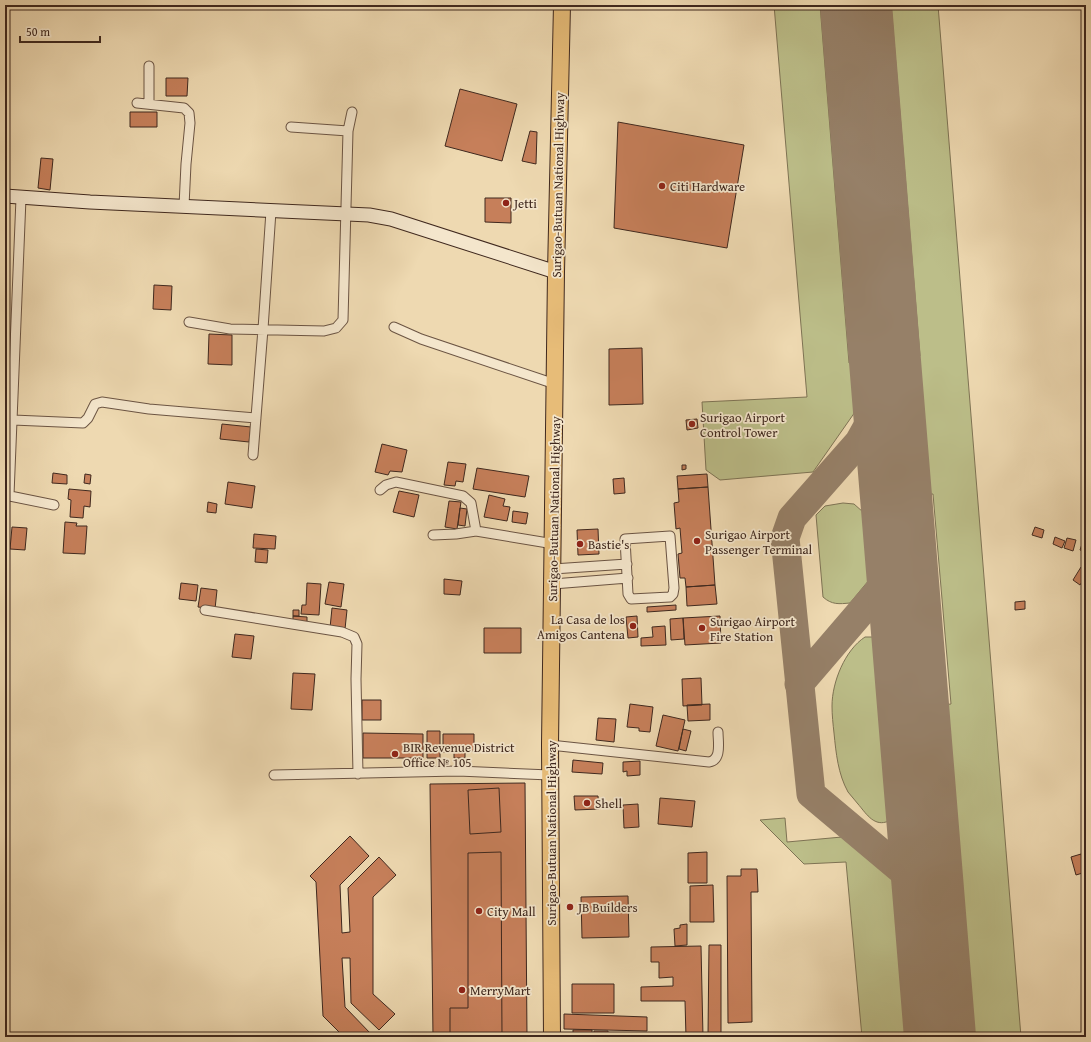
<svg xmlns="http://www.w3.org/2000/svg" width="1091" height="1042" viewBox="0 0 1091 1042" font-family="'Gentium Book Plus',serif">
	<rect width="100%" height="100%" fill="#eed9b1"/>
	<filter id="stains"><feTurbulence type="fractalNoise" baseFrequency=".005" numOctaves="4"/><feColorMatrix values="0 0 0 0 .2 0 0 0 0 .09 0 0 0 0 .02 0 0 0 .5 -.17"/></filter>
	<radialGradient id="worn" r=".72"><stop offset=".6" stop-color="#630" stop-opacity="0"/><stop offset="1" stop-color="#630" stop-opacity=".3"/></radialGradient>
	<path fill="#bcbe89" stroke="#7e7354" d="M774,5H820L849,363H860L862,382L853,384L855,412L813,472L720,480L706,470L702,402L807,397Z
		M891,5H938L1021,1037H970L943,705L951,704L933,494L921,495L910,357L920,356Z
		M843,503L854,504L863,512L869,580L850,603C839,604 832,605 823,597L816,515L825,506Z
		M865,637H874L880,709L887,708L895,812C893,818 892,821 886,822C873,826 865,812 858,804C855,800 851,796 848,792C838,774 836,753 834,733C833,724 832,715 832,706C832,682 845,650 865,637Z
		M785,818L787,842L842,837L903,888L915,1037H862L846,862L804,864L760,820Z"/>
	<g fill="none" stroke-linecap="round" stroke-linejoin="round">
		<path stroke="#968068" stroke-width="29" d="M887,383L878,408L859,442L792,518L785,538L811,794L929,893
			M799,684L902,564"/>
		<path stroke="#968068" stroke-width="72" d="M856,5L940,1037"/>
	</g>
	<path fill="#c67f5a" stroke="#3f281e" d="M166,78H188L187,96H166Z
		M460,89L517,104L502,161L445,146Z
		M130,112H157V127H130Z
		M618,122L744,145L727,248L614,228Z
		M530,131L537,132L536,164L522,161Z
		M41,158L53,159L50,190L38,188Z
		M485,198H511V223L485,222Z
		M154,285L172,286L171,310L153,309Z
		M209,334L232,335V365L208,364Z
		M642,348L643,404L609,405V349Z
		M697,419L698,428L687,430L686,420Z
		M222,424L251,427L249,442L220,439Z
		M382,444L407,450L402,472L390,471L388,475L375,472Z
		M448,462L466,464L463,482L456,481L455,486L444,485Z
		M682,465H686V469L682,470Z
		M477,468L529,476L525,497L473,489Z
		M53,473L67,475V484L52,483Z
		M85,474L91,475L90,484L84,483Z
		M707,474L708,487L678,489L677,476Z
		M624,478L625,493L614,494L613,479Z
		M228,482L255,486L252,508L225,504Z
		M708,487L715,585L686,587L685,578H680L678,554L682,553L680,528L676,529L674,503L679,502L678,489Z
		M69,489L91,491L90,507L84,506L83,518L70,517L71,500L68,499Z
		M399,491L419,495L414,517L393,512Z
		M489,495L505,499L503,506L510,507L507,521L484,517Z
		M449,501L461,502L457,529L445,527Z
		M208,502L217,504L216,513L207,512Z
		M460,508L467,509L465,526L458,525Z
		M513,511L528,513L526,524L512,522Z
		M65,522L77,523L76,526H87L85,554L63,553Z
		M12,527L27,528L25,550L10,549Z
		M1035,527L1044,530L1042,538L1032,535Z
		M598,529L599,554L578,555L577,530Z
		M254,534L276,536L275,549L253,548Z
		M1055,537L1065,541L1062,548L1053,544Z
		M1067,538L1076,540L1073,551L1064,548Z
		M1083,541L1086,542V552L1080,550Z
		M256,549L268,550L267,563L255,562Z
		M1081,567L1086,570V575L1080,585L1073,580Z
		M444,579L462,581L460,595L444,594Z
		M329,582L344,584L341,607L325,604Z
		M181,583L198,585L196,601L179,599Z
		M307,583L321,584L319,615L301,614L302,605H306Z
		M715,585L717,604L687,606L686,587Z
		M201,588L217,590L215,609L198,607Z
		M1025,601V609L1015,610V602Z
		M676,605V610L647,612V607Z
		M332,608L347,610L345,629L330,628Z
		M293,610H299V616H293Z
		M293,616L307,617V625L293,623Z
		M637,616L638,637L628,638L626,617Z
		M720,616L721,643L685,645L683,618Z
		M683,618L684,639L671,640L670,619Z
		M665,626L666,645L641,646V638L653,637L652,627Z
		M484,628H521V653H484Z
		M235,634L254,636L251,659L232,657Z
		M293,673L315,674L312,710L291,709Z
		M701,678L702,705L683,706L682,679Z
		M362,700H381V720H362Z
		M630,704L653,707L650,732L639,731V728L627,727Z
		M710,704V720L688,721L687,705Z
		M663,715L685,720L678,751L656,746Z
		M598,718L616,719L614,742L596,740Z
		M683,729L691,731L686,751L679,749Z
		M427,731H440V758H427Z
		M363,733L423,734V758H363Z
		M443,734H474V751H465V758H454V752H443Z
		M573,760L603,763L602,774L572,772Z
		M640,761V775L627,776V771L623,772V762Z
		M525,783L527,1037H433L430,784Z
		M499,788L501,832L470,834L468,790Z
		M574,796H598L599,809L575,810Z
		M660,798L695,801L692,827L658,824Z
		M638,804L639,827L624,828L623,805Z
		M350,836L369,856L340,885L342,933L350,932L348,888L379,857L396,875L373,897V994L395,1014L379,1030L351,1003L350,958H342L345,1007L371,1034L368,1037H344L323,1016L316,882L310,876Z
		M501,852L502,1037H450V1008H468V853Z
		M707,852V883H688V853Z
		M1081,854L1086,872L1076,875L1071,857Z
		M741,869H757L758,892H751L752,1022L728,1023L727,876H741Z
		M713,885L714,922H690V886Z
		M628,896L629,937L582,938L581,897Z
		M687,924V945L675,946L674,929L680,928V925Z
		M709,945H721V1036H708Z
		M701,946L703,1037H686L685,1001H641V987L673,986V977L659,978V962H651V947Z
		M572,984H614V1013H572Z
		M564,1014L647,1017V1031L564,1029Z
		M573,1030H592V1037H573Z
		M594,1031H608V1037L594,1036Z"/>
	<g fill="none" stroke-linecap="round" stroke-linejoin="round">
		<g stroke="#6b5443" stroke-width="11">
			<path id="street" d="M137,103L184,108L189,113L190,123L186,164L184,206
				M149,104V66
				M291,127L348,131
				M189,322L230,329L324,331L336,328L343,320L348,131L352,112
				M394,327L421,339L555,384
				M13,420L83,423L88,418L95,404L102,402L149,409L256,418
				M253,455L263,329L271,211
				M380,490L386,485L396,482L463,496L471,503L476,531
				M5,495L54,505
				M9,495L21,198
				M433,535L456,534L476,531L554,544
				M670,536L674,588L673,594L670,597L631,599L628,594L625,539Z
				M553,569L627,564
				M553,584L628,578
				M205,610L342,632L354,637L357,644L356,679L358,774
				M550,745L709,762C722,760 718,742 718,732
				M274,775L458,771L550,775"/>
		</g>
		<g stroke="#3f281e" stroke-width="15">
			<path id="secondary" d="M5,196L90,202L369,215L391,219L556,272"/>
		</g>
		<g stroke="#3f281e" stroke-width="18">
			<path id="highway" d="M552,1037L550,745L556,272L562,5"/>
		</g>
		<use href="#street" stroke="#f4e6cc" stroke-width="9"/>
		<use href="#secondary" stroke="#f4e6cc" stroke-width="13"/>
		<use href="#highway" stroke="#e7bc78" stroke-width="16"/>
	</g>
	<g fill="#8f2418" stroke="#f4e6cc" stroke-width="1.5">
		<circle cx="662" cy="186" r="4"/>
		<circle cx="506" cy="203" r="4"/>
		<circle cx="692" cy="424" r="4"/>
		<circle cx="697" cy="541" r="4"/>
		<circle cx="580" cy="544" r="4"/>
		<circle cx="633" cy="626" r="4"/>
		<circle cx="702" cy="628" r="4"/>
		<circle cx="395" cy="754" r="4"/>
		<circle cx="587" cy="803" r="4"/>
		<circle cx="570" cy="907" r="4"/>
		<circle cx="479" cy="911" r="4"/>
		<circle cx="462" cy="990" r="4"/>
	</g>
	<g text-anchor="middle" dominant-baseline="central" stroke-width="3.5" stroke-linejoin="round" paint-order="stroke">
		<g font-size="13" fill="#3f281e" stroke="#f4e6cc">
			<text transform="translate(558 185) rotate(-89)">Surigao-Butuan National Highway</text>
			<text transform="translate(554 509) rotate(-89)">Surigao-Butuan National Highway</text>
			<text transform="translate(551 833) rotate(-90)">Surigao-Butuan National Highway</text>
		</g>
		<g font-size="13" fill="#3f281e" stroke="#f4e6cc" text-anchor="start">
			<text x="670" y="186">Citi Hardware</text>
			<text x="514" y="203">Jetti</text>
			<text x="700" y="417">Surigao Airport<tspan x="700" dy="15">Control Tower</tspan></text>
			<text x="705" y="534">Surigao Airport<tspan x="705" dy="15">Passenger Terminal</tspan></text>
			<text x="588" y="544">Bastie's</text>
			<text x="625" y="619" text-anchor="end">La Casa de los<tspan x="625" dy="15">Amigos Cantena</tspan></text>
			<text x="710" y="621">Surigao Airport<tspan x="710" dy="15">Fire Station</tspan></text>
			<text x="403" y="747">BIR Revenue District<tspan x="403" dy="15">Office № 105</tspan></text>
			<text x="595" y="803">Shell</text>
			<text x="578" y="907">JB Builders</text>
			<text x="487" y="911">City Mall</text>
			<text x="470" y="990">MerryMart</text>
		</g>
	</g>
	<rect width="1091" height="1042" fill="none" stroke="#eed9b1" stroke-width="20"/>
	<rect x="6" y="6" width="1079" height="1030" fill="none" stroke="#3f281e" stroke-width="2"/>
	<rect x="10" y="10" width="1071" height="1022" fill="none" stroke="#3f281e"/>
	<path d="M20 36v6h80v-6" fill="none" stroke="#3f281e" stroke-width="2"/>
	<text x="26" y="36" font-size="12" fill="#3f281e" stroke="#f4e6cc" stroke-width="3" paint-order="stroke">50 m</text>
	<rect width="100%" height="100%" filter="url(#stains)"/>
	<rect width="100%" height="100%" fill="url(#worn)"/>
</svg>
